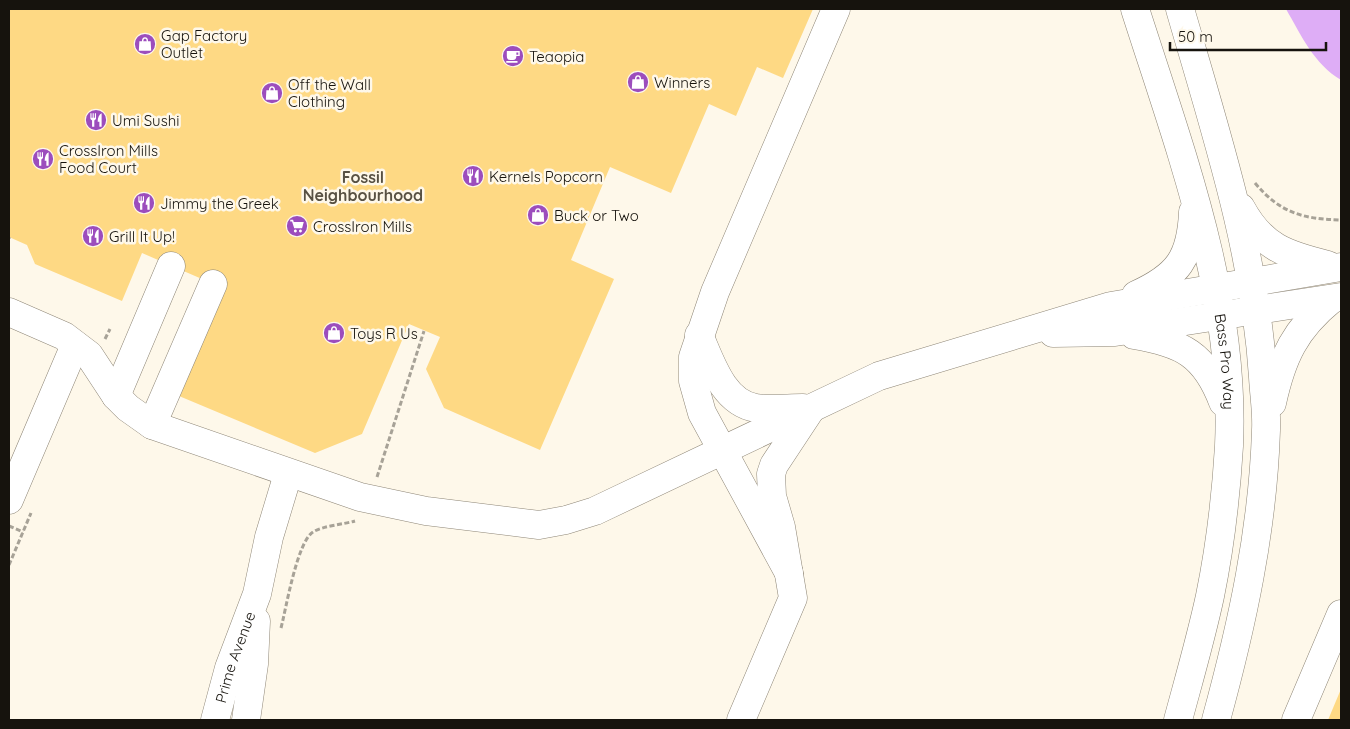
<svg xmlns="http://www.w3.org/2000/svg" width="1350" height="729" viewBox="0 0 1350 729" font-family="Quicksand,sans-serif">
	<rect width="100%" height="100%" fill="#fef8ea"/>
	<path fill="#deadf6" d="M1286,9H1341V80C1314,64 1301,35 1286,9Z"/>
	<path fill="#fed984" d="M9,9H813L783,78L757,67L736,116L709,104L671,193L610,167L571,260L614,279L540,450L444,408L426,369L440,337L409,324L362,434L315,453L179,396L225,289L142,253L122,301L35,264L27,245L9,237Z
		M1341,689V720H1328Z"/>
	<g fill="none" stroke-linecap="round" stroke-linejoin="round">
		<g stroke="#8e8677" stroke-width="29">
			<g id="minor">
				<path id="s1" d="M1135,9C1180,150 1236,296 1229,446C1226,496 1220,547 1210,596C1201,638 1189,679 1178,720"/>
				<path d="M1180,9C1215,130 1255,251 1263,377C1264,395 1267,413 1266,430C1263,529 1242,625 1216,720"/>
				<path d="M1241,208C1262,247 1286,255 1328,265"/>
				<path d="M1136,295C1178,276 1191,258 1193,212"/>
				<path d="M9,312L64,336L89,355L116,396L128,408L152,425L360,497L426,511L539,525L566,520L595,511L879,376L1111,306L1341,267"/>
				<path d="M1053,333L1115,332L1341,297"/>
				<path d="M699,335C711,362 723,403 756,408C771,410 788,408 803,408"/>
				<path d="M1134,335C1182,343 1205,354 1223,402"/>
				<path d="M116,396L171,266"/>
				<path d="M1272,403C1282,357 1295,329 1332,299"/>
				<path d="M152,425L213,284"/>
				<path d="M9,500L75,345"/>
				<path d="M789,573L702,413L693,381V357L715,292L836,9"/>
				<path id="s2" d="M215,720L229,668L257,594L269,537L288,474"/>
				<path d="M246,720L254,664L256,621"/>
				<path d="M741,720L793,598L781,527L772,496L771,474L774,465L811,409"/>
				<path d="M1296,720L1341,614"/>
			</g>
		</g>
		<path stroke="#a7a297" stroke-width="3" stroke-dasharray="5 2.5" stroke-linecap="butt" d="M1255,183C1280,213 1303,219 1341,220
			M9,239V237
			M105,339L110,329
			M377,477L424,331
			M9,526L23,532
			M9,565L31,513
			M281,628C286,609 297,542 313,532C322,526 345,524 355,521"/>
		<use href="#minor" stroke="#fff" stroke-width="28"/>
	</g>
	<defs>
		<g id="shop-disc" transform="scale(1.125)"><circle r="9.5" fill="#9c4dbd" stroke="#fef8ea"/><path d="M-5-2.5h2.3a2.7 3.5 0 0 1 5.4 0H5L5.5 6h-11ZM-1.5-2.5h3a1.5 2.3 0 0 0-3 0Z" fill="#fff"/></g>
		<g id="cafe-disc" transform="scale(1.125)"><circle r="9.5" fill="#9c4dbd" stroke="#fef8ea"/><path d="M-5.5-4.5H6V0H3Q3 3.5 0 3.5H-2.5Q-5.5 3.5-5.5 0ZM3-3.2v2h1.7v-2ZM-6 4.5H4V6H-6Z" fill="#fff"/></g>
		<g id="restaurant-disc" transform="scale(1.125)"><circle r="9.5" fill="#9c4dbd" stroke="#fef8ea"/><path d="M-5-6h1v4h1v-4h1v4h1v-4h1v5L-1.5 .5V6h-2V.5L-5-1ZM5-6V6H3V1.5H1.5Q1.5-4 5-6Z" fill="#fff"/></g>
		<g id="supermarket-disc" transform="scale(1.125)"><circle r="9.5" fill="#9c4dbd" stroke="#fef8ea"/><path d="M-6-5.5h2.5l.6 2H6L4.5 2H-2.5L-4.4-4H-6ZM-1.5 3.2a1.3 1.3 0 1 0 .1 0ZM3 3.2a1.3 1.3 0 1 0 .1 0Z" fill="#fff"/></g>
	</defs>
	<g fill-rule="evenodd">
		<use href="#shop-disc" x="145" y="44"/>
		<use href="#cafe-disc" x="513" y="56"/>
		<use href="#shop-disc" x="638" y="82"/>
		<use href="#shop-disc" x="272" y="93"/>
		<use href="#restaurant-disc" x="96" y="120"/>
		<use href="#restaurant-disc" x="43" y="159"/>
		<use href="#restaurant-disc" x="473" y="176"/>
		<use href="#restaurant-disc" x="144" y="203"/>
		<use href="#shop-disc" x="538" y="215"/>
		<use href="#supermarket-disc" x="297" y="226"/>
		<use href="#restaurant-disc" x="93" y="236"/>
		<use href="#shop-disc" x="334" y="333"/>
	</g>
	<g text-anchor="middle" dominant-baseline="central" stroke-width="5" stroke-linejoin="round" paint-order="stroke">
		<g font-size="15" fill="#16130d" stroke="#fef8ea" text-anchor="start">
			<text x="161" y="35">Gap Factory<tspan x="161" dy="17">Outlet</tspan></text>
			<text x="529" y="56">Teaopia</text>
			<text x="654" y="82">Winners</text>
			<text x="288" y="84">Off the Wall<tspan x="288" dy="17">Clothing</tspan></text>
			<text x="112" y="120">Umi Sushi</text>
			<text x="59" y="150">CrossIron Mills<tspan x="59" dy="17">Food Court</tspan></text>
			<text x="489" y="176">Kernels Popcorn</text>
			<text x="160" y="203">Jimmy the Greek</text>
			<text x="554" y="215">Buck or Two</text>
			<text x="313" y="226">CrossIron Mills</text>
			<text x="109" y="236">Grill It Up!</text>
			<text x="350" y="333">Toys R Us</text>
		</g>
		<g font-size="15" fill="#16130d" stroke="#fef8ea">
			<text stroke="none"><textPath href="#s1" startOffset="365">Bass Pro Way</textPath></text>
			<text stroke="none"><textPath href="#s2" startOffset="66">Prime Avenue</textPath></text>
		</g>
		<g font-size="16" font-weight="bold" fill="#585143" stroke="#fef8ea">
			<text x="363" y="177">Fossil<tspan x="363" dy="18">Neighbourhood</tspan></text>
		</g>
	</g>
	<rect width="1350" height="729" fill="none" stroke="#16130d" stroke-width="20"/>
	<path d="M1170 42v8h156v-8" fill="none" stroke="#16130d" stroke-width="2.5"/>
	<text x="1178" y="42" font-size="15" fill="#16130d" stroke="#fef8ea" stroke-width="4" paint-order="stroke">50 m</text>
</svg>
